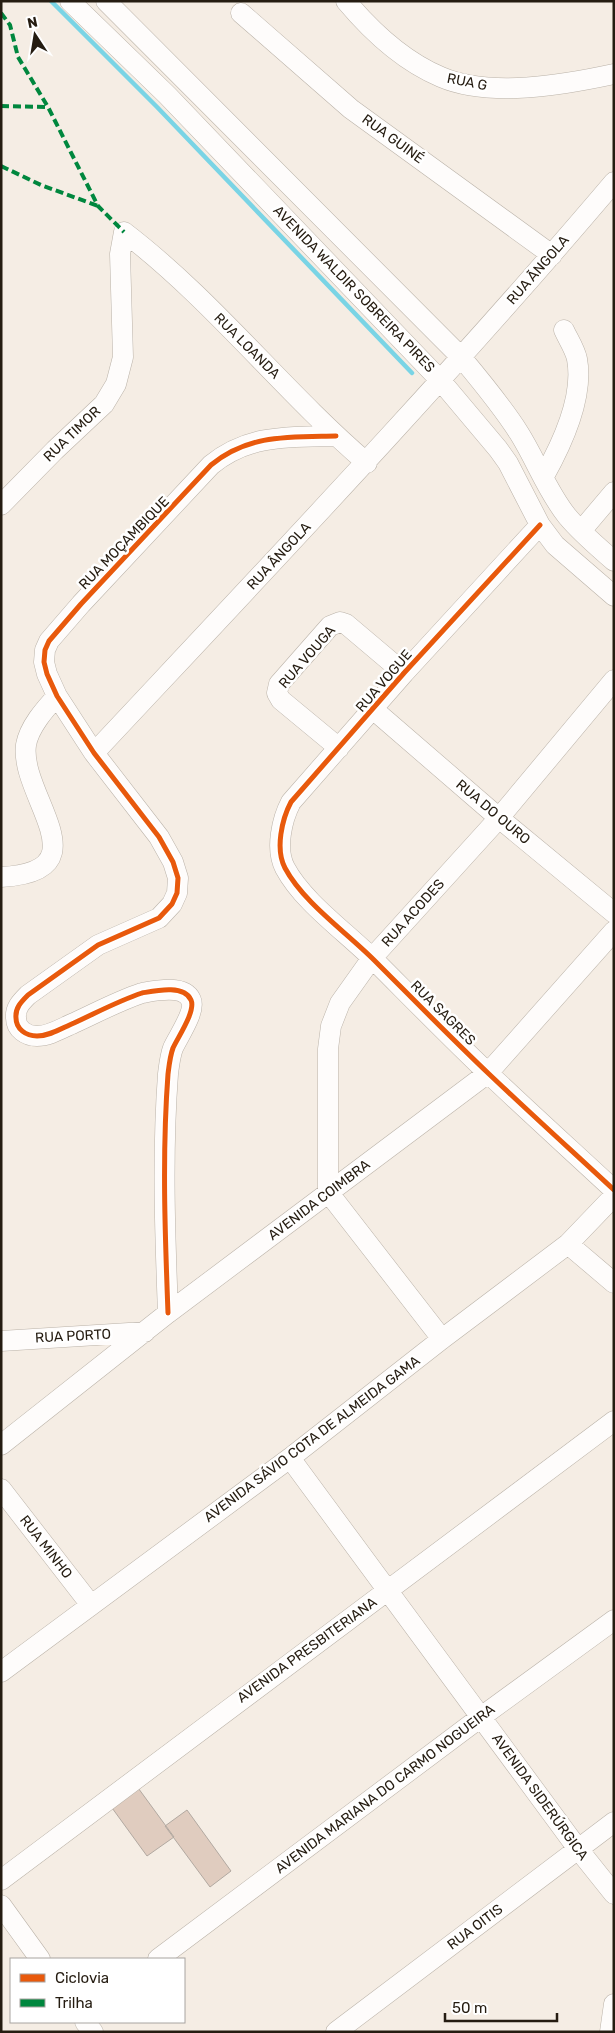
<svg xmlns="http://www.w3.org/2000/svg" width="615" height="2033" viewBox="0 0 615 2033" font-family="Rubik,sans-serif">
	<rect width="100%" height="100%" fill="#f5ede4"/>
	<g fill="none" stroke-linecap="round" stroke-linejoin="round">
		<path stroke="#7ad4e5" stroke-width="4.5" d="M51,1L157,107L412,373"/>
	</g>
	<path fill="#e0ccbf" stroke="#b2a9a1" d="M133,1781L174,1837L147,1856L107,1801Z
		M187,1810L231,1871L210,1887L165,1826Z"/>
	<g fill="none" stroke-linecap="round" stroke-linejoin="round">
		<g stroke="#bab2a8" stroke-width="21">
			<path id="minor" d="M70,1L167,95L440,380L498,449L508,463L540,525L555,545L614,596
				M106,1L461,357C481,381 502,406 519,433C536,460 547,491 567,516C581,533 598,547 614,561
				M346,1C372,32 403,61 441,77C490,98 563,85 614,74
				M241,13L351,109L552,255
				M544,476C562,444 584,396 577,359C575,349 568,339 564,330
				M1,505L55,450L104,404L116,384L123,357L120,254L124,232C213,300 282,390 367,463
				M540,525L404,673L291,802C282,819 275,849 285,868C303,902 346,932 374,960C412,998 450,1037 489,1074C530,1113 572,1151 614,1190
				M581,531L614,492
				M374,710L499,818L614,913
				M339,748L281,700L277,693L279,684L330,626L340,622L346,624L404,673
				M94,753C270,565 447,379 614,182
				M1,877C105,872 19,796 26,745C29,727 45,709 57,696
				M568,1244L614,1283
				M168,1313C165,1234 162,1154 168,1074C169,1066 170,1056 173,1048C178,1037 196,1011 191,1000C184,984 154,991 142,993C118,1001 96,1013 74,1023C62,1028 50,1036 37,1036C26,1036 16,1029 16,1018C15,1008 21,1002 28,995L98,945L159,918L172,904L177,893L178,878L173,862L159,837L94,753L57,696L47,674L44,662L45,650L49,641L81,604L211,465C249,434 289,437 336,436
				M442,1339L328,1192V1049L331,1026L340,1003L372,958L499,818L614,680
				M1,1341L145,1332
				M1,1445L168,1313L488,1073L614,931
				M290,1458L578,1849L614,1894
				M1,1489L91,1605
				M1,1672L290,1458L442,1339L568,1244L614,1196
				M1,1880L614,1421
				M1,1905L40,1959
				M158,1959L481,1717L614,1620
				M85,2022L93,2032
				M336,2032L614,1822
				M610,2032L614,2004"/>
		</g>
		<use href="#minor" stroke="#fefcfb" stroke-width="20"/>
		<path stroke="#00873e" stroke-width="4" stroke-dasharray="8 4" stroke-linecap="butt" d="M1,13L10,25L18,57L48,107L98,206L124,232
			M1,106L48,107
			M1,166L41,185L98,206"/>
		<g stroke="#fff" stroke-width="8">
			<path id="cycleway" d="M540,525L404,673L291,802C282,819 275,849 285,868C303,902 346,932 374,960C412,998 450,1037 489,1074C530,1113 572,1151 614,1190
				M168,1313C165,1234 162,1154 168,1074C169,1066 170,1056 173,1048C178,1037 196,1011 191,1000C184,984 154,991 142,993C118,1001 96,1013 74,1023C62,1028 50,1036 37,1036C26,1036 16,1029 16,1018C15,1008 21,1002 28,995L98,945L159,918L172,904L177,893L178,878L173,862L159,837L94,753L57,696L47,674L44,662L45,650L49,641L81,604L211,465C249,434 289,437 336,436"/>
		</g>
		<use href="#cycleway" stroke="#e8590c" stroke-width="5"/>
	</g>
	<g text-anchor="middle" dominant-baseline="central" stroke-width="5" stroke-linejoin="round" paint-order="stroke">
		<g font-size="14" fill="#251c11" stroke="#fff">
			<text transform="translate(467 82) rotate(11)">RUA G</text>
			<text transform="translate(393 139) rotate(36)">RUA GUINÉ</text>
			<text transform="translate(538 270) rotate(-49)">RUA ÃNGOLA</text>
			<text transform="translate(354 289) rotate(46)">AVENIDA WALDIR SOBREIRA PIRES</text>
			<text transform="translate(247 346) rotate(45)">RUA LOANDA</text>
			<text transform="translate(72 434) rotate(-44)">RUA TIMOR</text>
			<text transform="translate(124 543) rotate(-46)">RUA MOÇAMBIQUE</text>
			<text transform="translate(279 556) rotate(-47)">RUA ÂNGOLA</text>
			<text transform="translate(307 657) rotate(-49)">RUA VOUGA</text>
			<text transform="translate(384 681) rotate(-49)">RUA VOGUE</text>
			<text transform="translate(493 812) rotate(40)">RUA DO OURO</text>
			<text transform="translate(413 913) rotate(-48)">RUA ACODES</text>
			<text transform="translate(443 1013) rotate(45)">RUA SAGRES</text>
			<text transform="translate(319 1200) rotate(-37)">AVENIDA COIMBRA</text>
			<text transform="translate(73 1336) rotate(-3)">RUA PORTO</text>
			<text transform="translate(312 1439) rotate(-37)">AVENIDA SÁVIO COTA DE ALMEIDA GAMA</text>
			<text transform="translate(46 1547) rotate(52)">RUA MINHO</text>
			<text transform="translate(307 1650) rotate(-36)">AVENIDA PRESBITERIANA</text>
			<text transform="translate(385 1789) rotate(-37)">AVENIDA MARIANA DO CARMO NOGUEIRA</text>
			<text transform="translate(540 1797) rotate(54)">AVENIDA SIDERÚRGICA</text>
			<text transform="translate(475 1927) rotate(-37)">RUA OITIS</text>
		</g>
	</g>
	<rect width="615" height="2033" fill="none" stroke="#251c11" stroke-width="5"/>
	<rect x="10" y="1958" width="175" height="65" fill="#ffffff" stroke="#a8a4a0"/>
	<rect x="20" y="1974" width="25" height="8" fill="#e8590c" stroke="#a8a4a0"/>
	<text x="55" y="1983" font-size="15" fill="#251c11">Ciclovia</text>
	<rect x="20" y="1999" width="25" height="8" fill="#00873e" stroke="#a8a4a0"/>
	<text x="55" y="2008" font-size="15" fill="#251c11">Trilha</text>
	<g transform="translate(35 35) rotate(348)" stroke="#ffffff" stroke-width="4" paint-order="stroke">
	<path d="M0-4L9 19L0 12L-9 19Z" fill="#251c11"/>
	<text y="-8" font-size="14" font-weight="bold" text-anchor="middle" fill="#251c11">N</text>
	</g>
	<path d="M445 2013v8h112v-8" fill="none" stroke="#251c11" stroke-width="2.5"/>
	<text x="452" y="2013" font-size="15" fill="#251c11" stroke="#ffffff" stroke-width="4" paint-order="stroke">50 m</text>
</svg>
